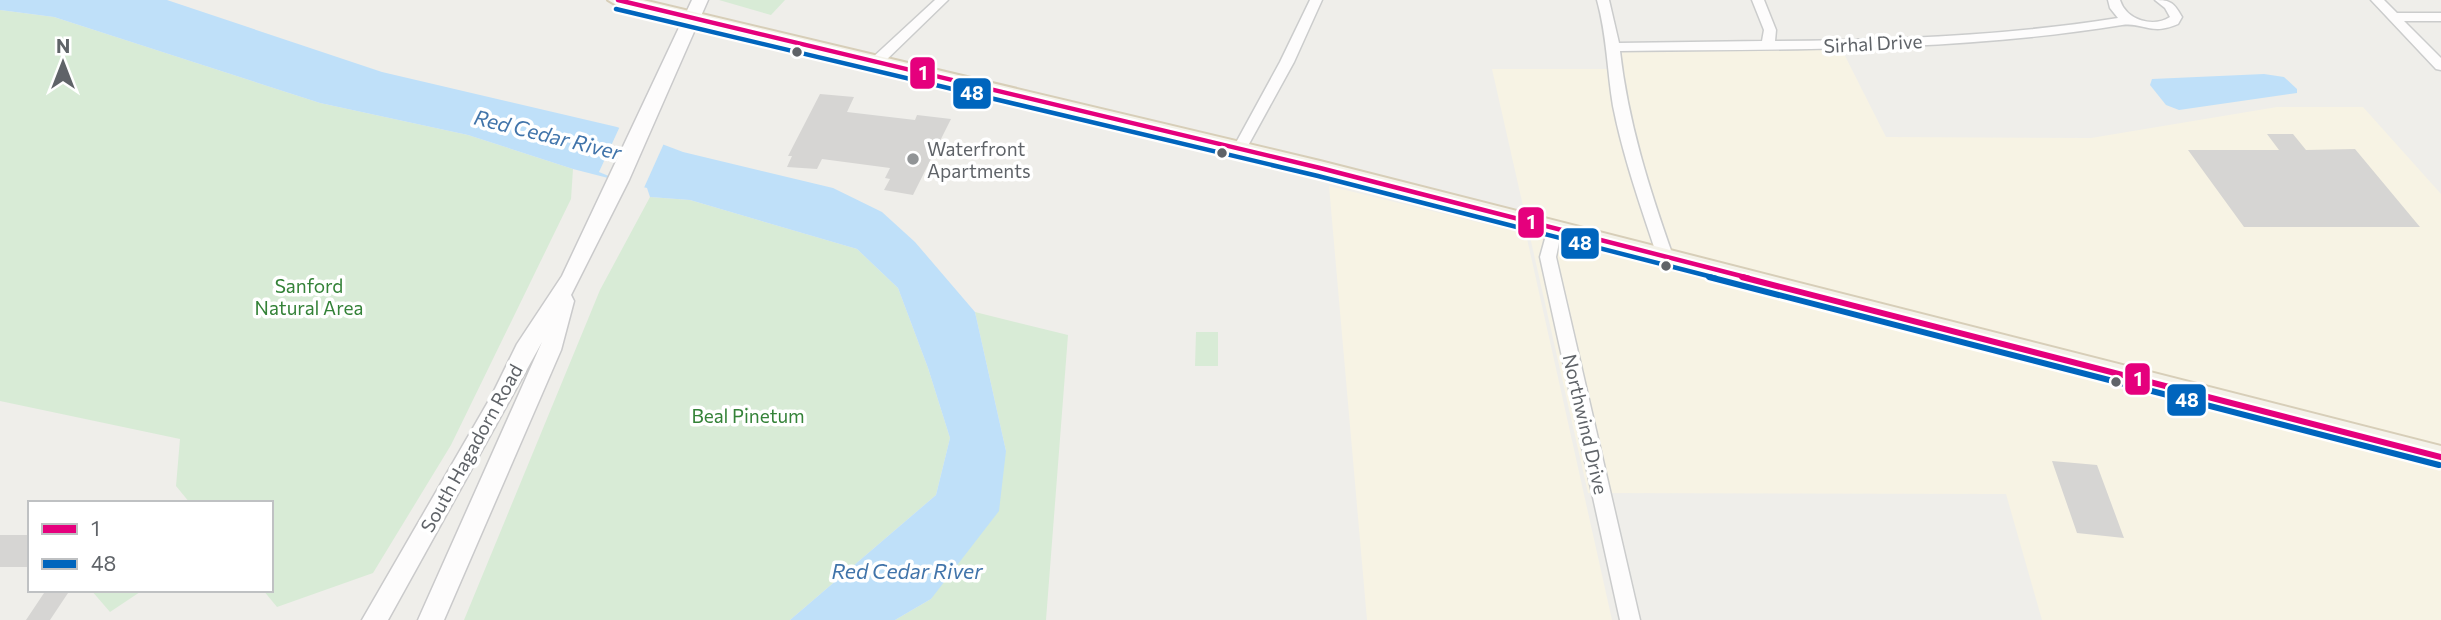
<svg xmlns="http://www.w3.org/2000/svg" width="2441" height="620" viewBox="0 0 2441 620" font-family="Commissioner,sans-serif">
	<rect width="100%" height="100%" fill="#efeeea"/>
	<path fill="#f7f3e4" d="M1622,50H1842L1886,137L2091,138L2277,107H2363L2441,194V620H2042L2006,494L1588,493L1492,69H1622Z
		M1329,186L1526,234L1612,620H1367Z"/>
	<path fill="#d8ebd6" d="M719,0H785L771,15Z
		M0,10L54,17L320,103L468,135L573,169L571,199L451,445L373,573L277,607L263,590H271V503H190L176,486L180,439L0,401Z
		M650,197L690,200L857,249L898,288L928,368L950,438L936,495L790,620H464L600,290Z
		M975,312L1068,335L1046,620H895L931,599L1006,451Z
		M1196,332H1218V366H1195Z
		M91,590H143L110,612Z"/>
	<path fill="#bfe0f9" d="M0,0H167L382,72L617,127L683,152L833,188L882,212L915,242L975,312L1006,451L999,511L931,599L895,620H790L936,495L950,438L928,368L898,288L857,249L690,200L650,197L647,188L573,169L468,135L320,103L54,17L0,10Z
		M2264,74L2284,77L2297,89V93L2179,110L2166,105L2150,85L2152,79Z"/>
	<path fill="#efeeea" d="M621,124L665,141L643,190L599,172Z"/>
	<path fill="#d6d5d3" d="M820,94L854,97L847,112L915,120L917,115L951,119L913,195L884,190L890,179L885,178L890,168L822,159L817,169L787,167L792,156H788Z
		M2267,134H2293L2306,150L2355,149L2420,227H2244L2188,150H2279Z
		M2052,461L2097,465L2124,538L2077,533Z
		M0,535H30V567H0Z
		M46,590H70L50,620H26Z"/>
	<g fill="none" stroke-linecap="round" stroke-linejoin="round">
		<g stroke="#cbcccc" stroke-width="3">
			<path id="street" d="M935,0H948L881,65H871V59Z
				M1310,0H1322L1294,62L1244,153H1234L1232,150L1280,62Z
				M1597,0H1609L1619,43L1762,41L1764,30L1752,0H1764L1776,30L1775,41C1889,40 2005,36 2118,18L2110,8L2108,0H2120C2126,20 2153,28 2170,17L2165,8L2155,0C2171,0 2174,3 2182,17L2178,24C2151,36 2143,22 2122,25C1956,52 1787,49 1620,51C1628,122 1649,188 1673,256L1665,261L1657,256C1641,207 1623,157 1613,106C1607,71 1607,35 1597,0Z
				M2371,0H2384L2397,13H2441V21H2404L2441,58V70L2436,69Z
				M1555,223L1562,228L1556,257L1640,620H1620L1540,257L1548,228Z"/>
		</g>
		<g stroke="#cacacb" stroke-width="3">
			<path id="secondary" d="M692,0H708L629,180L571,295L574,301L561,350L444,620H418L542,342L388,620H362L492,395L517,344L562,276Z"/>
		</g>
		<g stroke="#d7ceb8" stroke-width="4">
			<path id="primary" d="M608,0H643L1320,161L2441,446V468L1320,175L618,6Z"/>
		</g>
		<use href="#street" fill="#fdfcfc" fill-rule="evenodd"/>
		<use href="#secondary" fill="#fdfcfc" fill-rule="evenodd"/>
		<use href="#primary" fill="#f4f2e9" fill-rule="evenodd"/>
		<g stroke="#fff" stroke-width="9">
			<path id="bus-1-far1" d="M618,0L1320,168L1749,278"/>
		</g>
		<g stroke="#fff" stroke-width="11">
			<path id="bus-1" d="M1742,277L2441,457"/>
		</g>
		<g stroke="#fff" stroke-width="9">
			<path id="bus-2-far1" d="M616,9L1318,176L1716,278"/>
		</g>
		<g stroke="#fff" stroke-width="11">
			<path id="bus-2" d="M1709,277L2439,465"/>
		</g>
		<use href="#bus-1-far1" stroke="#e5007d" stroke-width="4.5"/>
		<use href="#bus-1" stroke="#e5007d" stroke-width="6"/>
		<use href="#bus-2-far1" stroke="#0065bd" stroke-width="4.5"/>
		<use href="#bus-2" stroke="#0065bd" stroke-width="6"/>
	</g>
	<g fill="#5f6368" stroke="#fff" stroke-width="2.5">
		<circle cx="797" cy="52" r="6"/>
		<circle cx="1222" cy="153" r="6"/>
		<circle cx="1666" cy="266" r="6"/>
		<circle cx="2116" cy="382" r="6"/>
	</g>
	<circle fill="#919496" stroke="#fff" stroke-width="2.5" cx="913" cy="159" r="7"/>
	<g text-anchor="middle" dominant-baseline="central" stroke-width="7" stroke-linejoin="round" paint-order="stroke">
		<g font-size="19" fill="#5f6368" stroke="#fff">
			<text transform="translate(1873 43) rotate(-3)">Sirhal Drive</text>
			<text transform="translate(1586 424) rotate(77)">Northwind Drive</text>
			<text transform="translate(471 448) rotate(-61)">South Hagadorn Road</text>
		</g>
		<g font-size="19" fill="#5f6368" stroke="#fff" text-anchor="start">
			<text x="927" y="148">Waterfront<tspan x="927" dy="22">Apartments</tspan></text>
		</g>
		<g font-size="19" fill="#348238" stroke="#fff">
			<text x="309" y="285">Sanford<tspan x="309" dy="22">Natural Area</tspan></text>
			<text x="748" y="415">Beal Pinetum</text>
		</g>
		<g font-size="21" font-style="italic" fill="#4174aa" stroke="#fff">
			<text transform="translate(548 134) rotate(14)">Red Cedar River</text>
			<text x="907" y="570">Red Cedar River</text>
		</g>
	</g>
	<g stroke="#fff" stroke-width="2.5">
		<rect x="909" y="56" width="27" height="34" rx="7" fill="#e5007d"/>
		<rect x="952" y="77" width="40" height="33" rx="7" fill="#0065bd"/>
		<rect x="1517" y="206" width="28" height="33" rx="7" fill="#e5007d"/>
		<rect x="1560" y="227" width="40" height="33" rx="7" fill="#0065bd"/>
		<rect x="2124" y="362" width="27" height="34" rx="7" fill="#e5007d"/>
		<rect x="2166" y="383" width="41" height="34" rx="7" fill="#0065bd"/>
	</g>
	<g font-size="19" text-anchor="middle" font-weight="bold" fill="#fff">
		<text x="923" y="80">1</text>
		<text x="972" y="100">48</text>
		<text x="1531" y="229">1</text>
		<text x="1580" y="250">48</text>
		<text x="2138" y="386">1</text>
		<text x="2187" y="407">48</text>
	</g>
	<rect x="28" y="501" width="245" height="91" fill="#ffffff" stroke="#bfc1c3" stroke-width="2"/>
	<rect x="42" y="524" width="35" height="10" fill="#e5007d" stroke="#bfc1c3" stroke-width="2"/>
	<text x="91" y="536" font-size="21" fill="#5f6368">1</text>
	<rect x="42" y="559" width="35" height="10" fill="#0065bd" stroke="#bfc1c3" stroke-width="2"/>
	<text x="91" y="571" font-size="21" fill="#5f6368">48</text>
	<g transform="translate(63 63)" stroke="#ffffff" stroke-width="5" paint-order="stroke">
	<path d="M0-5L12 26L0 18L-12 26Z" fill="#5f6368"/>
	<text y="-10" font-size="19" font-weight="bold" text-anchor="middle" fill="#5f6368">N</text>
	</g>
</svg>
